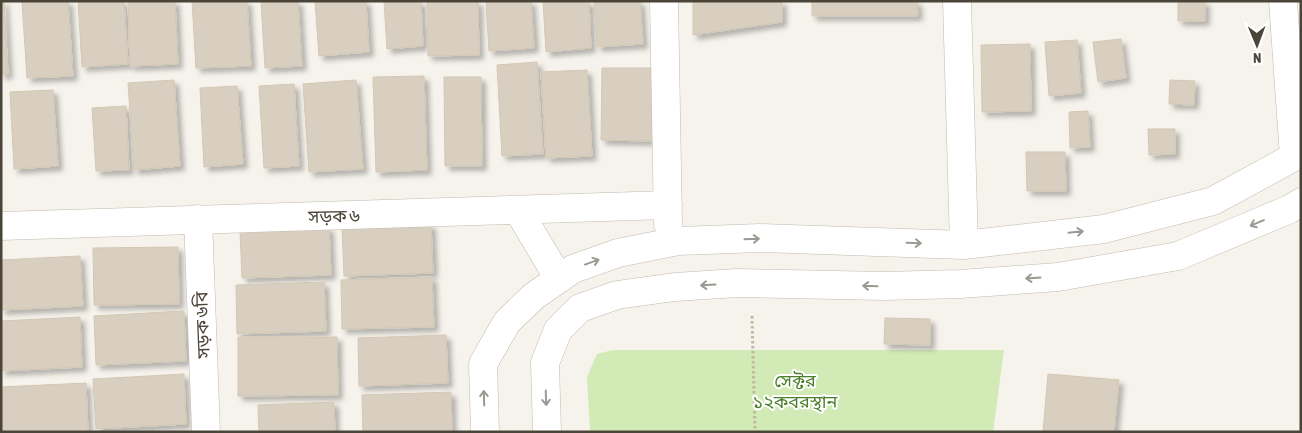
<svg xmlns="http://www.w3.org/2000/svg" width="1302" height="433" viewBox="0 0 1302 433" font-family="'Asap Condensed','Noto Sans Bengali',sans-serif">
	<defs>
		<filter id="shadow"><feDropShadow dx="4.5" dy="4.5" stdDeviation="2.5" flood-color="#0004"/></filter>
	</defs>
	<rect width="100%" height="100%" fill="#f6f3ec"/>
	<path fill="#d2eab5" d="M613,350H1004L993,432H590L587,377L597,354Z"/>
	<path fill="#d8cfc1" stroke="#d3c7b4" filter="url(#shadow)" d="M1,1H4L8,74L1,75Z
		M22,1H68L73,76L27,78Z
		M78,1H124L128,64L82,67Z
		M128,1H175L178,64L130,66Z
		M192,1H247L251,66L196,68Z
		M261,1H298L302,66L265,68Z
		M315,1H366L369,52L319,56Z
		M384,1H421L423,46L387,49Z
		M427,1H478L479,55L428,56Z
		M486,1H531L534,48L489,51Z
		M543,1H589L591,48L546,52Z
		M594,1H640L643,44L597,47Z
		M693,1H782V22L693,35Z
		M812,1H917L918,16H812Z
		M1178,1H1205V21H1178Z
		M1121,39L1126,78L1098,82L1093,42Z
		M1077,40L1081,93L1049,96L1045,42Z
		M1030,44L1031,111L982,112L981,45Z
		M537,62L543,154L502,156L497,65Z
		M602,68H655V141L601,140Z
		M587,70L592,156L546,158L541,72Z
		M424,76L427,170L376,172L373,77Z
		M444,77H481L482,166H445Z
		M174,80L180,166L134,170L128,83Z
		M356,80L363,169L309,172L303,84Z
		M1170,80L1195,81L1194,105L1169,104Z
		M294,84L299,166L264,168L259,86Z
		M237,86L243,164L204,167L200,88Z
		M53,90L58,166L14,169L10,92Z
		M126,106L129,170L96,171L92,108Z
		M1088,111L1090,147L1070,148L1069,112Z
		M1148,129H1175V154L1149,155Z
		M1026,152H1065L1066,191H1027Z
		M431,224L433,273L344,276L342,227Z
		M329,227L331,275L242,278L240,230Z
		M178,247L179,304L94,305L93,248Z
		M80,256L83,306L1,310V260Z
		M432,277L434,327L342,329L341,280Z
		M324,282L326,331L237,334L236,285Z
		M184,311L186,361L96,365L94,316Z
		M80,317L82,367L1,371V321Z
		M885,318L930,319V345L884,344Z
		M446,335L448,383L359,386L358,338Z
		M238,337H337L338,395L238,396Z
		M184,374L186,424L96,429L93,379Z
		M1048,374L1119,380L1114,432H1043Z
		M86,383L88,432H1V387Z
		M451,392L452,432H363L362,395Z
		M334,402L335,432H259L258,405Z"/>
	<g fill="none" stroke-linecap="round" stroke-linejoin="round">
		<g stroke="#c2bbae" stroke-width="29">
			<path id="minor" d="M664,1L668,224
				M957,1L964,245
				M1283,1L1294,157
				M518,210L559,279
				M198,219L206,432
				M1,226L668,205
				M485,432L483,364L507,322L534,296L573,269L618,253L678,241L760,238L964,245L1104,229L1213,201L1294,157L1301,152
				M547,432L545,363L558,330L580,308L617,295L675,287L737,283L884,286L960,284L1058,277L1178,256L1290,209L1301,202"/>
		</g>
		<path stroke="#c4b79f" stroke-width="3" stroke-dasharray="2.5 2.5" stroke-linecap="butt" d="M752,316L755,432"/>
		<use href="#minor" stroke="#fff" stroke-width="28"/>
	</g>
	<defs><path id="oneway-shaft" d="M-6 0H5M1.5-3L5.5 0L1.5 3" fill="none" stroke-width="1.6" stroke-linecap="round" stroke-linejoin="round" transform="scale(1.25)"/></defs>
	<g stroke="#9c9892">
		<use href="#oneway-shaft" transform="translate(1257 223) rotate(157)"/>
		<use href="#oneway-shaft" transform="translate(1076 232) rotate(-6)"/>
		<use href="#oneway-shaft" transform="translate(752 239) rotate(-2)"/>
		<use href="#oneway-shaft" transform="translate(914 243) rotate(2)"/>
		<use href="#oneway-shaft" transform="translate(592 262) rotate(-20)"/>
		<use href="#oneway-shaft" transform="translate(1033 278) rotate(176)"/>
		<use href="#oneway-shaft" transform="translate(708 285) rotate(177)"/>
		<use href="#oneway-shaft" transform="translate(870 286) rotate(-178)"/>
		<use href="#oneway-shaft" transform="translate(484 398) rotate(-92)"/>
		<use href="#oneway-shaft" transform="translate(546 398) rotate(88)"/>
	</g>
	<g text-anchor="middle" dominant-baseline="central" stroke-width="4" stroke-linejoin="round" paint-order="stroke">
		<g font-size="18" fill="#4b4439" stroke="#fff">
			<text transform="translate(334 216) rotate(-1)">সড়ক ৬</text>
			<text transform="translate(202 325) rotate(-92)">সড়ক ৬বি</text>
		</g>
		<g font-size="18" fill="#4a7f2a" stroke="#fff">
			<text x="795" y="380">সেক্টর<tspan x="795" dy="21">১২কবরস্থান</tspan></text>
		</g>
	</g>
	<rect width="1302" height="433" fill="none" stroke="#4b4439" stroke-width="5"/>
	<g transform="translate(1257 45) rotate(179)" stroke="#ffffff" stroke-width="4" paint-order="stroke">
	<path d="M0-4L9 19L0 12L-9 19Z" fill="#4b4439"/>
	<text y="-8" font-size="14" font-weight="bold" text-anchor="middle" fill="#4b4439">N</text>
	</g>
</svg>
